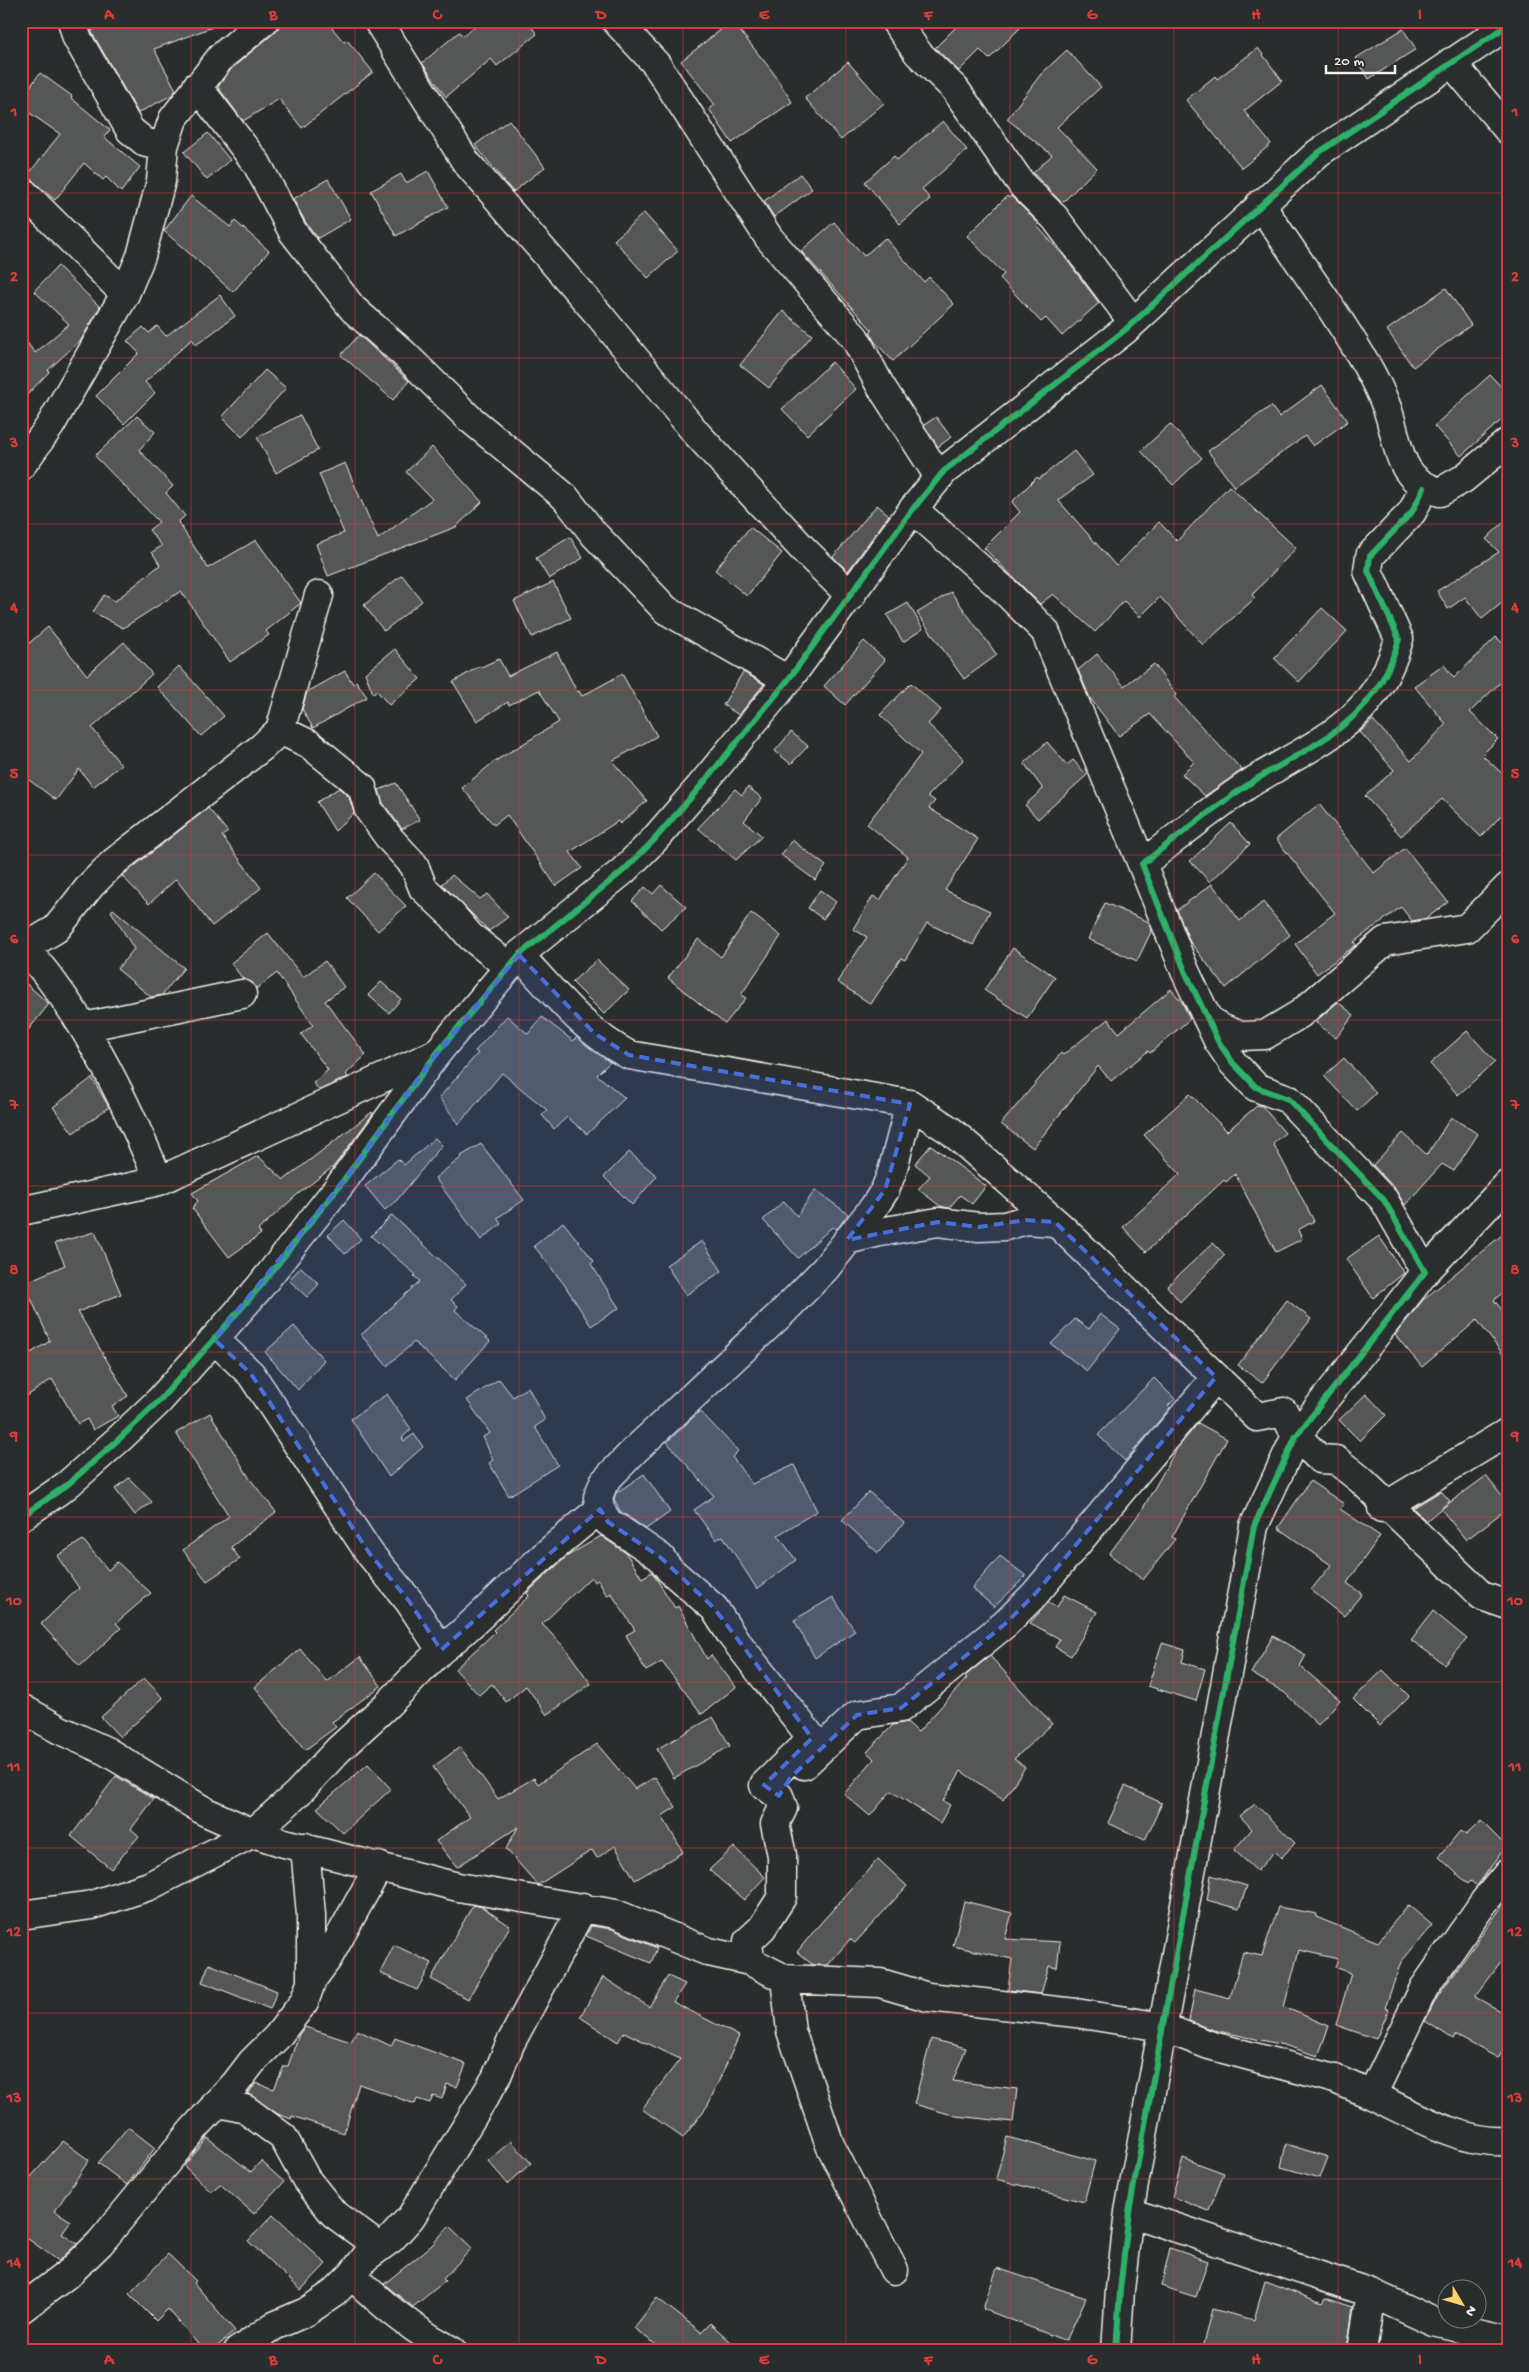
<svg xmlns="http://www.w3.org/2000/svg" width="1529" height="2372" viewBox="0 0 1529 2372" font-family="'Gochi Hand',sans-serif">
	<rect width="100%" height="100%" fill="#2a2d2e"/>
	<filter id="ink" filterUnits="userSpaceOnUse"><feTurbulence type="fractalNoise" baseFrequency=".02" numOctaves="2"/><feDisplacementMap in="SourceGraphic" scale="10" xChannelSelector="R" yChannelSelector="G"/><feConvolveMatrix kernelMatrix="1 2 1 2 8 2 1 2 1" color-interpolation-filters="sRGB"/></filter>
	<g filter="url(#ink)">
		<path fill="#555756" stroke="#f4f1e8" d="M112,21H222L223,23L154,49L176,90L172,95L138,113L91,31Z
			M284,21H326L344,42L347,40L373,72L302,128L279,99L243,121L218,87L232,68L274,33Z
			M481,21H527L537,34L497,66L491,59L446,97L422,63L459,32L463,36Z
			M732,21L772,71L792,102L732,143L709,109L715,105L681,61Z
			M962,21H1027L989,59L980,50L959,71L935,48Z
			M1403,29L1416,49L1369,79L1356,58Z
			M1258,48L1282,81L1244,111L1271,144L1242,168L1186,100L1215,76L1217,79Z
			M1067,50L1101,87L1057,127L1097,168L1062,203L1033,173L1052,155L1007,119L1041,74Z
			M848,62L884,103L841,140L805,98Z
			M40,73L72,96L71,98L110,130L104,137L140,167L121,192L106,177L103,180L84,163L55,200L27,176L60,134L21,107V99Z
			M509,120L545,167L513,192L475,145Z
			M943,121L967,150L922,189L930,199L900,224L865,182L894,156L897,160Z
			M208,133L230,160L207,180L184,152Z
			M428,171L448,207L396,236L371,191L401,174L406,183Z
			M800,174L812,189L774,217L764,201Z
			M328,179L351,219L318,238L306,223L293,199Z
			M191,196L230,227L235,221L269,251L233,292L164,231Z
			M1007,196L1009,198L1011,196L1039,224L1037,226L1063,255L1099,303L1062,336L1046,318L1041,322L1000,278L1004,274L967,236Z
			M644,213L678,251L648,278L614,240Z
			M834,222L864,256L885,238L924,282L929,277L954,304L893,361L874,341L870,332L872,330L801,251Z
			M58,266L100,307L81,340L48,370L49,372L21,401V335L35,353L69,324L34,291Z
			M1446,288L1471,325L1413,367L1387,330Z
			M220,295L235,316L196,345L192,339L145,382L155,393L124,424L96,396L139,353L127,341L143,327L149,333L157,326L166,336Z
			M783,311L812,335L769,388L740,365Z
			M359,335L409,381L393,400L341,355Z
			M832,362L856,389L807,435L782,409Z
			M265,370L286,388L242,437L222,417Z
			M1490,375L1508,394V414L1461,456L1434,426Z
			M1322,385L1348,421L1313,446L1305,436L1234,487L1208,451L1271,406L1279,417Z
			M300,415L318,450L276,473L257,437Z
			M137,416L155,432L139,450L173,486L166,493L185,516L178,522L208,568L256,540L301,603L266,631L269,635L230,662L181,591L123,628L93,612L104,595L115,601L160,565L152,552L162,546L149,530L159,522L95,456Z
			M936,417L951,437L938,447L924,425Z
			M1170,424L1202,458L1173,485L1141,451Z
			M432,447L482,502L456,527L328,576L316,544L344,533L319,474L345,463L378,539L432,499L406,472Z
			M1074,451L1093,475L1058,500L1116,566L1159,522L1177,541L1229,486L1296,548L1252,595L1255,598L1203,645L1160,597L1140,617L1124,601L1095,632L1053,594L1040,604L984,548L1020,512L1012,502L1037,477L1039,479Z
			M877,505L889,515L848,571L833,557Z
			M1508,518V598L1482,619L1465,597L1448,609L1437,591L1499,552L1486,539Z
			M750,527L782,553L747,596L715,570Z
			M570,537L583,558L549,579L536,558Z
			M402,575L422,601L384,631L364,605Z
			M553,582L571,618L532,637L514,601Z
			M951,592L997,655L964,679L917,613Z
			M908,603L923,629L903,642L887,615Z
			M1322,608L1347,631L1299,682L1274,658Z
			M48,627L87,675L124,642L152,674L92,728L121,765L93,787L79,769L56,800L21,774V650Z
			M1496,637L1508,648V675L1470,712L1498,739L1482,755L1508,779V808L1481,837L1442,799L1401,836L1365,796L1394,770L1360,732L1373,720L1411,761L1446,724L1414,686L1444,665L1454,678Z
			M864,641L885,660L845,705L824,686Z
			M395,649L420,679L389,705L377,691L373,693L365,673Z
			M557,652L577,692L579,691L582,696L622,674L657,736L612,761L647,801L620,824L618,821L570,852L582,868L556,886L507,815L494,825L462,788L495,761L559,722L539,690L509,705L508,702L477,721L453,682L480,666L481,667L499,659L508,676Z
			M1097,654L1124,686L1154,664L1176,695L1174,697L1242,770L1205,796L1182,774L1194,762L1150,714L1119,736L1090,698L1078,670Z
			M179,666L224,716L201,736L157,687Z
			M345,671L353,684L356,681L367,697L313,728L302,709L307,692Z
			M743,672L764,684L739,715L723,705Z
			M911,683L941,710L928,724L964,759L928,796L935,801L929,808L978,839L945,890L990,911L973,945L927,923L905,960L901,958L871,1004L837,982L867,937L853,929L873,896L880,900L908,857L867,824L921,754L880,715Z
			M791,732L808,746L791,764L775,751Z
			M1047,742L1067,765L1073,760L1087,775L1038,819L1025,805L1043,789L1024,763Z
			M396,783L420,820L402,829L383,803L379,790Z
			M748,787L762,798L744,821L762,836L736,860L698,828L735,789L742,795Z
			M339,788L349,797L354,813L335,831L317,802Z
			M1319,804L1374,873L1405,848L1448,902L1427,918L1412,921L1401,907L1354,942L1356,945L1317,974L1295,944L1335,913L1276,839Z
			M208,808L228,832L222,836L261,888L212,926L176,879L149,904L122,876Z
			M1231,823L1250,844L1210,882L1190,861Z
			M792,840L826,866L815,880L781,855Z
			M374,873L406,906L378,931L347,898Z
			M452,875L480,899L487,894L508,917L489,931L442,884Z
			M1212,884L1240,921L1263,902L1290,935L1226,988L1190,942L1177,910Z
			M661,885L686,907L661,929L632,901L645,887L653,894Z
			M820,890L836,902L823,919L808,908Z
			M1105,903L1149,922L1152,930L1137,961L1088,939Z
			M113,909L184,968L162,995L151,997L117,969L134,949L111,911Z
			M751,913L781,936L741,995L746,998L725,1024L668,978L698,939L721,957Z
			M268,933L303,977L325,961L344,987L325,1001L366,1055L346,1074L348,1077L319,1090L313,1083L328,1070L301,1034L313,1025L277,973L256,989L253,983L243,979L231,963Z
			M1013,948L1055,977L1027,1018L984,990Z
			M597,960L629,990L604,1014L572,982Z
			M21,979L49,1004L21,1039Z
			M381,982L401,999L389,1013L368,995Z
			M1171,989L1182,1002L1190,1019L1150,1053L1148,1051L1111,1081L1098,1066L1033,1148L1001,1124L1061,1053L1063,1055L1108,1019L1119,1033Z
			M1338,1002L1354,1015L1336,1038L1315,1022Z
			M507,1016L528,1034L542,1017L573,1041L577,1037L610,1062L597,1075L625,1098L587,1134L567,1117L554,1129L542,1115L547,1110L502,1073L459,1124L439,1098L478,1053L475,1051Z
			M1467,1031L1495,1062L1458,1095L1430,1064Z
			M1344,1058L1376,1093L1357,1111L1324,1076Z
			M92,1078L109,1107L73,1133L53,1107Z
			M1190,1094L1227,1131L1258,1105L1262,1106L1285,1133L1273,1143L1314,1221L1298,1230L1302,1239L1276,1252L1235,1174L1226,1182L1224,1180L1146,1252L1123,1227L1180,1174L1144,1135Z
			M372,1112L373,1114L334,1166L298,1194L258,1230L261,1234L229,1257L192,1208L198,1201L192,1193L258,1156L284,1180Z
			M1451,1117L1478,1134L1454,1171L1442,1164L1405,1205L1395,1189L1373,1165L1403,1133L1427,1155Z
			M435,1138L442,1145L397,1200L385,1210L365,1186L398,1159L404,1165Z
			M481,1144L524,1200L497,1218L501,1224L481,1240L435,1178L462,1157L461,1156Z
			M931,1145L986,1186L972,1204L960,1195L949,1208L940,1206L918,1189L930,1176L915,1164Z
			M629,1152L657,1176L632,1205L604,1177Z
			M815,1190L848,1214L838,1228L836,1229L832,1227L798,1258L763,1220L784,1201L797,1216Z
			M392,1215L466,1284L451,1300L458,1306L455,1310L490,1341L455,1380L414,1342L387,1366L361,1335L420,1281L414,1276L416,1275L371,1236Z
			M344,1220L361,1239L345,1254L328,1235Z
			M563,1222L594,1261L591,1264L619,1308L591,1326L564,1284L534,1246Z
			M1508,1230V1288L1494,1300L1508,1318V1361L1477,1320L1422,1367L1395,1335L1423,1300Z
			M95,1232L121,1294L78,1312L128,1396L112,1406L118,1416L93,1430L87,1419L78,1424L52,1379L21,1400V1359L50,1341L24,1283L65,1265L55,1243Z
			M1379,1236L1404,1273L1373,1298L1346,1259Z
			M702,1241L722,1271L686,1295L666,1265Z
			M1213,1243L1225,1255L1180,1302L1167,1286Z
			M301,1267L319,1284L307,1297L289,1280Z
			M1287,1300L1311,1319L1262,1383L1238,1365Z
			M1100,1314L1120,1329L1087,1371L1051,1344L1075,1319L1089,1329Z
			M294,1326L324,1360L298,1390L265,1352Z
			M1154,1378L1175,1399L1168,1406L1170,1408L1125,1461L1098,1435Z
			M499,1379L513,1397L528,1387L545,1420L535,1427L558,1465L509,1496L489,1463L493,1460L483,1437L490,1433L467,1400Z
			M387,1394L411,1429L402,1438L404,1441L414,1434L423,1447L389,1477L351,1419Z
			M1366,1394L1386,1415L1360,1441L1339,1420Z
			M700,1411L738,1451L732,1457L752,1484L794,1465L817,1511L778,1535L796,1560L757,1589L723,1536L716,1540L694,1510L714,1496L667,1442Z
			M210,1413L250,1479L276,1512L231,1547L240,1559L207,1581L183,1550L229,1516L176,1433Z
			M1198,1423L1227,1439L1172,1537L1175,1539L1143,1580L1109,1554L1142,1510L1176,1450Z
			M644,1474L670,1512L646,1529L620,1511L614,1499L616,1493Z
			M1486,1476L1508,1504V1508L1466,1540L1441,1509Z
			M129,1478L152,1502L135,1515L115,1489Z
			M1310,1481L1344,1504L1340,1509L1380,1536L1347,1583L1362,1594L1344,1616L1311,1590L1331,1565L1278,1528Z
			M1441,1491L1450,1501L1426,1521L1413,1508Z
			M869,1492L904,1523L878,1553L842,1520Z
			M601,1536L626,1553L642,1578L652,1572L675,1608L678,1606L707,1659L711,1655L736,1687L702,1714L662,1662L646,1671L626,1635L635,1630L611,1593L607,1596L598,1580L594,1582L591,1577L542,1624L566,1649L591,1684L547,1715L526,1686L506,1702L492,1684L479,1695L455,1669L495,1632L493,1630L529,1596L527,1593L541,1580L566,1557Z
			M83,1540L108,1570L117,1562L151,1593L116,1623L121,1628L80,1666L41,1624L79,1588L57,1556Z
			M1000,1556L1026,1576L994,1607L972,1588Z
			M1064,1595L1097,1612L1071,1656L1055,1647L1060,1639L1030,1623L1048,1603L1057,1607Z
			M833,1597L855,1631L815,1658L794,1620Z
			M1433,1611L1467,1639L1444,1664L1411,1640Z
			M1273,1636L1306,1655L1300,1666L1340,1700L1318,1725L1285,1693L1251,1673Z
			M1162,1643L1185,1650L1182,1662L1205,1669L1196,1701L1148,1686Z
			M300,1649L327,1682L360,1657L381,1686L332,1722L336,1727L305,1750L255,1687Z
			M990,1656L1052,1724L1014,1759L1025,1767L1003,1800L961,1771L943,1801L950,1805L940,1823L891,1791L870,1816L844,1794L874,1759L867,1752L893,1725L907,1722L918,1732L967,1678L965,1676Z
			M1383,1670L1409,1696L1380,1726L1353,1699Z
			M144,1678L163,1698L120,1737L101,1717Z
			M713,1717L730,1746L674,1778L657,1749Z
			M597,1744L635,1789L655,1777L676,1807L662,1816L683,1852L635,1880L615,1846L597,1858L592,1850L538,1885L506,1849L518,1827L457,1867L436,1841L470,1817L433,1767L460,1747L498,1799L534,1778L538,1784Z
			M368,1764L391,1789L343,1833L317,1808Z
			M116,1776L154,1799L131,1829L139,1836L111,1869L71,1836Z
			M1125,1786L1162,1803L1145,1840L1108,1823Z
			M1255,1804L1295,1843L1281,1858L1275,1851L1257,1871L1234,1850L1252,1829L1240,1816Z
			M1481,1821L1506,1846L1477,1886L1471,1881L1468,1884L1439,1857L1460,1831L1466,1835Z
			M734,1847L765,1877L744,1900L709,1870Z
			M878,1859L907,1886L855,1943L850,1939L828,1965H813L797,1952L819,1925Z
			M1211,1875L1247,1886L1239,1909L1207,1900Z
			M1508,1898V1953L1475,1997L1508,2015V2040L1498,2058L1455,2035L1453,2039L1425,2021L1438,1996Z
			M964,1901L1012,1913L1005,1939L1060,1942L1057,1968L1049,1966L1041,1994L1008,1990L1012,1959L953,1946Z
			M473,1905L482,1907L510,1926L468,1999L431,1979Z
			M1408,1905L1432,1925L1401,1962L1385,2008L1389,2010L1376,2039L1336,2025L1351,1973L1335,1967L1338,1959L1299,1950L1284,2007L1329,2026L1318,2056L1284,2045L1214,2030L1189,2021L1195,1989L1230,1998L1243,1952L1262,1956L1278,1907L1317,1914L1316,1917L1378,1942Z
			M591,1926L612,1929L657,1948L651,1963L586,1936Z
			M394,1945L432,1963L417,1990L380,1973Z
			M209,1964L277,1991L270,2009L202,1982Z
			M668,1976L685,1984L673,2002L739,2036L708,2105L683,2138L642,2109L680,2059L624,2032L618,2042L580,2017L603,1977L649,2007Z
			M305,2027L351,2042L357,2030L391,2046L395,2038L466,2064L457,2087L447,2084L442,2099L433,2096L430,2103L417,2099L415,2104L359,2084L344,2133L292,2116L291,2119L278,2114L248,2094L256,2083L274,2089L284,2066H288L299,2034Z
			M931,2039L966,2048L953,2081L1017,2089L1013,2122L956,2116L914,2104Z
			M128,2127L155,2148L127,2185L98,2163Z
			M1007,2137L1095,2161L1084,2202L996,2179Z
			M208,2138L251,2172L261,2161L284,2182L254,2214L220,2184L211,2192L184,2166Z
			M63,2141L89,2160L55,2211L71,2221L62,2234L77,2244L59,2261L21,2234V2188Z
			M511,2141L531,2163L508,2184L488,2161Z
			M1286,2144L1328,2157L1320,2178L1281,2167Z
			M1183,2158L1224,2173L1209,2211L1172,2197Z
			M273,2215L326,2264L301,2290L248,2241Z
			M449,2226L472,2248L443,2279L445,2281L413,2307L384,2284L431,2246Z
			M1170,2248L1208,2261L1196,2297L1161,2286Z
			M168,2254L196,2281L194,2283L235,2331L212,2351H204L168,2309L156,2321L129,2294Z
			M997,2268L1086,2298L1066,2341L983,2309Z
			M1265,2281L1322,2303L1325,2298L1353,2307L1347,2351H1213L1202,2348L1212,2309L1254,2320Z
			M657,2298L701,2332L710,2323L741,2351H664L634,2328Z"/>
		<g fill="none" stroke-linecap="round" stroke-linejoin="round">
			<g stroke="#f4f1e8" stroke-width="31">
				<path id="street" d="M72,21L77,38L130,130L146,143L164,146
					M378,21L466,162L600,316L697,434L803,549L851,596
					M616,21L656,64L769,238L855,338L880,385L939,477
					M895,21L918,53L955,89L1023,186L1055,218L1133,322
					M1451,62L1508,130
					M197,86L257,164L293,232L353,309L403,353L469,418L565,497L594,534L666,610L788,680
					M21,190L125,294
					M1260,204C1283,238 1306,272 1329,305C1350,338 1373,371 1387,408C1400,444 1396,480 1440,492L1463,479L1508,442
					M21,466L50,426L125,294L141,256L161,181L164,146L173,119L221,57L264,21
					M913,509L1004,590L1045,631L1142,864
					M280,730L319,595
					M21,944C83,1011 124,1098 159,1181L437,1053
					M24,948L56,929L91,885L114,862L262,747L280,730L309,744L362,787L369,810L390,839L414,865L423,888L452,915L470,936L509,967
					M519,955C553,991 585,1033 629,1055L910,1104L951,1131L1061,1227L1257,1417L1284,1412L1296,1436L1320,1459L1336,1460L1361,1480L1482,1596L1508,1605
					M1207,1018L1221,1028L1240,1036L1265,1035L1300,1014L1385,941L1467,928L1508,887
					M84,1027L242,994
					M21,1211L159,1181
					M847,1240L880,1232L938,1222L979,1227L1005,1226L1026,1220L1055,1222
					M1425,1272L1508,1184
					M1382,1508L1508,1432
					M441,1650C470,1628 494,1602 521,1577C546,1553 573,1531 600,1509
					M21,1708L60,1730L106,1751L206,1812L253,1833L284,1843L458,1887L616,1914L709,1952L750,1961L785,1979L791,2031L830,2145L894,2270
					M804,1765L857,1715L901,1708L1005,1624L1035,1594L1216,1377
					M21,1915L92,1905L149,1886L253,1833L297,1794L338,1750L387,1705L441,1650L409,1601L370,1554L251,1374L214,1339
					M750,1961L748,1941L762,1928L782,1897V1855L775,1824L783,1808L779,1796L764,1785L812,1738L732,1636L714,1608L670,1570L660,1557L608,1522L600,1509L598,1497L604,1482L634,1451L784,1311L825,1269L874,1207L885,1190L892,1172L910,1104
					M785,1979L880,1983L928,1997L1076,2013L1162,2027L1209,2045L1335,2079L1372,2095L1424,1988L1484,1902L1508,1873
					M311,1981L328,1958L379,1866
					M1372,2095C1412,2114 1463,2145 1508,2141
					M215,2105L224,2104L245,2109L283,2137L306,2179L334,2214L379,2247
					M1129,2212L1371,2293L1434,2322L1508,2339
					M352,2275C382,2305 415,2331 452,2351
					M21,2309L69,2273L100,2243L192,2131L236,2083L252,2062L277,2037L304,2002L311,1983V1915L305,1847
					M238,2351L274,2326L306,2312L334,2293L352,2275L365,2258L391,2239L411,2217L496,2078L510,2044L583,1907
					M1116,2351L1120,2290L1129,2212L1254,1526L1296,1436L1425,1272L1384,1200L1288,1099L1256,1087L1233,1063L1218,1041L1185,971L1142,864C1179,836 1216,805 1255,780C1321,740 1376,721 1399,639L1368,571L1370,556L1412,512L1424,488
					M1362,2351L1371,2293"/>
			</g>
			<g stroke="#f4f1e8" stroke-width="31">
				<path id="secondary" d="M21,1517L67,1485L119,1439L159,1401L200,1355L259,1288L340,1185L437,1053L519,955L623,871L654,840L700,787L788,680L913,509L944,471L1125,330L1318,153L1508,25"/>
			</g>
			<use href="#street" stroke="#2a2d2e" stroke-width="28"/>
			<use href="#secondary" stroke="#2a2d2e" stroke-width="28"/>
			<g stroke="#2a2d2e" stroke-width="9">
				<path id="cycleway" d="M21,1517L67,1485L119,1439L159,1401L200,1355L259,1288L340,1185L437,1053L519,955L623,871L654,840L700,787L788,680L913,509L944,471L1125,330L1318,153L1508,25
					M1116,2351L1120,2290L1129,2212L1254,1526L1296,1436L1425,1272L1384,1200L1288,1099L1256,1087L1233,1063L1218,1041L1185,971L1142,864C1179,836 1216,805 1255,780C1321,740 1376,721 1399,639L1368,571L1370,556L1412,512L1424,488"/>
			</g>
			<use href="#cycleway" stroke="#2db169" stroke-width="6"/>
		</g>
	</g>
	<path fill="#486fdb" fill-opacity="0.2" stroke="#486fdb" stroke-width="4" stroke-dasharray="10 6" stroke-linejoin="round" d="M519,955L594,1033L629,1055L910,1104L885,1190L847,1240L938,1222L979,1227L1026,1220L1055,1222L1216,1377L1035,1594L1005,1624L901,1708L857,1715L790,1778L779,1796L764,1785L812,1738L714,1608L660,1557L608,1522L600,1509L441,1650L409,1601L370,1554L251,1374L214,1339L340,1185L437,1053Z"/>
	<path fill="none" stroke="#d93c3b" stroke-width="1" stroke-opacity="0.55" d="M191,21V2351M355,21V2351M519,21V2351M683,21V2351M846,21V2351M1010,21V2351M1174,21V2351M1338,21V2351M21,193H1508M21,358H1508M21,524H1508M21,690H1508M21,855H1508M21,1020H1508M21,1186H1508M21,1352H1508M21,1517H1508M21,1682H1508M21,1848H1508M21,2013H1508M21,2179H1508"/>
	<rect width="1529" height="2372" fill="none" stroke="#2a2d2e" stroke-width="55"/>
	<g transform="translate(1462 2304) rotate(128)"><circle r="24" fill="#2a2d2e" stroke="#7b7b78"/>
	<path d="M0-4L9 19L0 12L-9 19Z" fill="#ffd166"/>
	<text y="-8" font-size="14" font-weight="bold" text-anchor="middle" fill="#f4f1e8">N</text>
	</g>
	<path d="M1326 65v8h69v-8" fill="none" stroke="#f4f1e8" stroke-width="2.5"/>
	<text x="1334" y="65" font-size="15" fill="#f4f1e8" stroke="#2a2d2e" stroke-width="4" paint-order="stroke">20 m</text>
	<rect x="28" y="28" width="1474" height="2316" fill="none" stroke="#d93c3b" stroke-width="2"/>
	<g font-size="16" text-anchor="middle" font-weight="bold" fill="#d93c3b">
		<text x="109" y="19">A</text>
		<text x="273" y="19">B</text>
		<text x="437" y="19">C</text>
		<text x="601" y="19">D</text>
		<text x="764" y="19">E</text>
		<text x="928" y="19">F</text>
		<text x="1092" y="19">G</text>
		<text x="1256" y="19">H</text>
		<text x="1420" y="19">I</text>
		<text x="14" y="116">1</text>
		<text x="1515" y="116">1</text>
		<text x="14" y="281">2</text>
		<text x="1515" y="281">2</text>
		<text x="14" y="447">3</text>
		<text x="1515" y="447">3</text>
		<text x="14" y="612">4</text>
		<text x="1515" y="612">4</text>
		<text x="14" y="778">5</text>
		<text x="1515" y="778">5</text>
		<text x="14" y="943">6</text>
		<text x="1515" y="943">6</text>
		<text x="14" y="1109">7</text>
		<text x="1515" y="1109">7</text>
		<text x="14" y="1274">8</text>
		<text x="1515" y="1274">8</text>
		<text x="14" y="1440">9</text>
		<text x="1515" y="1440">9</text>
		<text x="14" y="1605">10</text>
		<text x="1515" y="1605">10</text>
		<text x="14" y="1771">11</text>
		<text x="1515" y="1771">11</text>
		<text x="14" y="1936">12</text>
		<text x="1515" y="1936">12</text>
		<text x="14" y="2102">13</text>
		<text x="1515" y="2102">13</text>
		<text x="14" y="2267">14</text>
		<text x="1515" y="2267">14</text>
		<text x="109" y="2364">A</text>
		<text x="273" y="2364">B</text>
		<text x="437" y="2364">C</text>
		<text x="601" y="2364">D</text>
		<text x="764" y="2364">E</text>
		<text x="928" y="2364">F</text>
		<text x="1092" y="2364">G</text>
		<text x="1256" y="2364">H</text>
		<text x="1420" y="2364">I</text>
	</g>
</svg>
